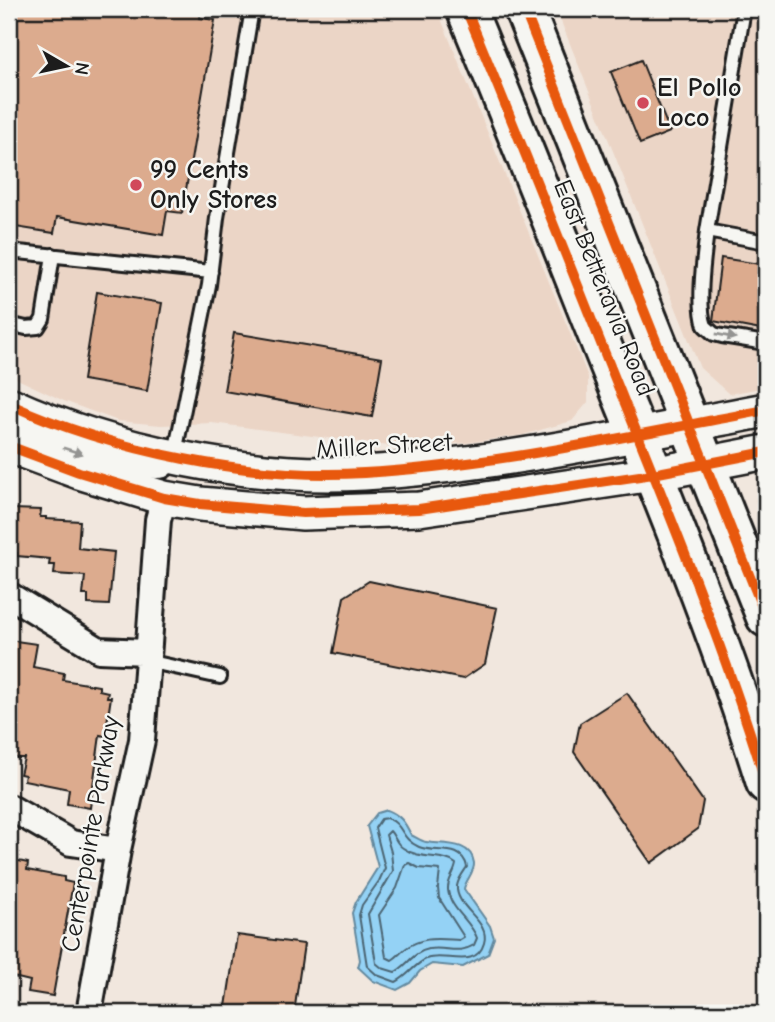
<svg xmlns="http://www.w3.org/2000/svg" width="775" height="1022" viewBox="0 0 775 1022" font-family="'Comic Neue',sans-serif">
	<rect width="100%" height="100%" fill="#f1e7de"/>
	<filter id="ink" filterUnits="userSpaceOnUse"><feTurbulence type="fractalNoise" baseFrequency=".0143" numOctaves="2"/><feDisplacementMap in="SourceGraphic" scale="14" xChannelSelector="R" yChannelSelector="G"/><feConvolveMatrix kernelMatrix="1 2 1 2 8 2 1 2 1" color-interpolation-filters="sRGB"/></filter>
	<g filter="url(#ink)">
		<path fill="#ebd5c6" d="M9,9H437L588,377V402L572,421L523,435L465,443L397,447L212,423L161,425L118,421L64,401L9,375Z
			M556,9H766V387L729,394L700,368Z
			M766,477V527L755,500Z"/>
		<path fill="#94d2f5" stroke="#64899e" stroke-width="2" d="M387,810C400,815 405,822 411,835C416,837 421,841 426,842C442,845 471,840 474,863C475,872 465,881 464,889L490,926L494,938L488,954L463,967L432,964L420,971L410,983L397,990L373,981L358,967L360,960L352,913L356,902L378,867L367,826L377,813Z"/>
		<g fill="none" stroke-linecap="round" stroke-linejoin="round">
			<path stroke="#4c6573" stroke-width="2" d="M387,818C405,825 399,838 419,847C435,854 462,843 467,867C463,873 458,879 457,886C455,908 491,921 484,943C476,971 444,951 426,959C414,965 408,976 396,982L377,975L367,966L359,915L362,905L379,881L385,868L375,828L381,819Z
				M390,831C395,836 396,844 403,848C421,861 442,853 456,864C455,873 447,880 448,890C450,909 471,921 477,938L474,945C458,955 446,946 429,949C413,952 407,966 395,972L382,968L376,963L368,914L393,871L391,852L386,835Z
				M409,863L419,868L440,870L438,888L439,898L464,937L459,940C438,939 422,936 405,949C400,953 397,957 392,960L386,957L379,915L397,888L405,865Z"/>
		</g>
		<path fill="#dcab8e" stroke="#1c1c1c" stroke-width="2" d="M9,9H201L200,18L215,20L182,213L167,211L163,235L57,217L54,233L9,226Z
			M641,60L670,132L640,144L611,72Z
			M721,258L766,265V331L713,321Z
			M97,292L162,303L147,391L83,380Z
			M234,333L382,358L372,417L224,391Z
			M13,509L41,510L40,517H46V519L80,521L78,548L114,552L109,605L88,604V595H83L85,576L54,574L55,565H49L50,559L17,556V553L10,552Z
			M369,581L497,608L485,664L463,679L333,653L344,597Z
			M9,640L37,644L33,667L64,673L63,680L99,686V690L108,692L107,697H111L105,736L100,735L90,808L67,804L69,789L24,780L25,775L20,774L24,758H9Z
			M627,693L703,801L698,829L651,863L574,752L580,723Z
			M9,859L28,863L27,870L64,877V881L73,883L53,996L28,992L30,981L9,976Z
			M237,935L304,944L294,1013H225Z"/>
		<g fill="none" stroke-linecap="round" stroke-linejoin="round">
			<g stroke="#1c1c1c" stroke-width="18">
				<path id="lane" d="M744,9L707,231C704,256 697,303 705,326L714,334L722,336L766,343
					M707,231L766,242
					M9,251L211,272
					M9,324L26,328L38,327L43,319L53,255
					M9,428C34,438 142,479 164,471C169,469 171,463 174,458L209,285L217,218L252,9
					M147,661L220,677"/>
			</g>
			<g stroke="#1c1c1c" stroke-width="30">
				<path id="street" d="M9,595L99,650L147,652
					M9,807L71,843L118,850
					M89,1013L118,850L142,740L158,520L164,498"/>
			</g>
			<g stroke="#1c1c1c" stroke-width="38">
				<path id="secondary" d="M9,404C112,451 251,480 364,473C499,465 633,435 766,410
					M9,446L79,472L164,498L200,504L303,513L419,509L653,474L766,452"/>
			</g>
			<g stroke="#1c1c1c" stroke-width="44">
				<path id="highway" d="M466,9C521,141 573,274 626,406C676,530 727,656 766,783
					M524,9L766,617"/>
			</g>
			<use href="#lane" stroke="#f6f6f2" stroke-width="12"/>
			<use href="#street" stroke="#f6f6f2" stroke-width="24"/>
			<use href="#secondary" stroke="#f6f6f2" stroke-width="33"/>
			<use href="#highway" stroke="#f6f6f2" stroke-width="38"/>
			<g stroke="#f6f6f2" stroke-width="15">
				<path id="cycleway" d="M466,9C521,141 573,274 626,406C676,530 727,656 766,783
					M524,9L766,617
					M9,404C112,451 251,480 364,473C499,465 633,435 766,410
					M9,446L79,472L164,498L200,504L303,513L419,509L653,474L766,452"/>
			</g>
			<use href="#cycleway" stroke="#e8590c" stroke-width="10"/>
		</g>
		<defs><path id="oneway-solid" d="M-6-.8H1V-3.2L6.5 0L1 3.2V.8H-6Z" transform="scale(1.75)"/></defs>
		<g fill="#949492">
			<use href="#oneway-solid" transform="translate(726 336) rotate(11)"/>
			<use href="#oneway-solid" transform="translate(73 451) rotate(18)"/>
		</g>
	</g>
	<g fill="#d1495b" stroke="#f6f6f2" stroke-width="2.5">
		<circle cx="643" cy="103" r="7"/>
		<circle cx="136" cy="185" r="7"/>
	</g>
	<g text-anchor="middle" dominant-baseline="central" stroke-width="5" stroke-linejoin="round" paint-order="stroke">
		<g font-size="26" font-weight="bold" fill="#1c1c1c" stroke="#f6f6f2" text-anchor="start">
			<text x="657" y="88">El Pollo<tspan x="657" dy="30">Loco</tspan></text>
			<text x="150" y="170">99 Cents<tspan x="150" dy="30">Only Stores</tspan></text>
		</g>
		<g font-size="26" fill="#1c1c1c" stroke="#f6f6f2">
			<text transform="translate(604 288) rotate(68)">East Betteravia Road</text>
			<text transform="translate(384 446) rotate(-3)">Miller Street</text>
			<text transform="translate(91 834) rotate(-80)">Centerpointe Parkway</text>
		</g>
	</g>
	<rect width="775" height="1022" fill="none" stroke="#f6f6f2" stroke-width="35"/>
	<rect x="18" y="18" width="740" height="987" fill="none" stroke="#1c1c1c" stroke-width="2.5" filter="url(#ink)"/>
	<g transform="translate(66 66) rotate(99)" stroke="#f6f6f2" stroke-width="5" paint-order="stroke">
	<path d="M0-5L12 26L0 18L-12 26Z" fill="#1c1c1c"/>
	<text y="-10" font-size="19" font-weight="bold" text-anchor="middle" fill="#1c1c1c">N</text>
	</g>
</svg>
